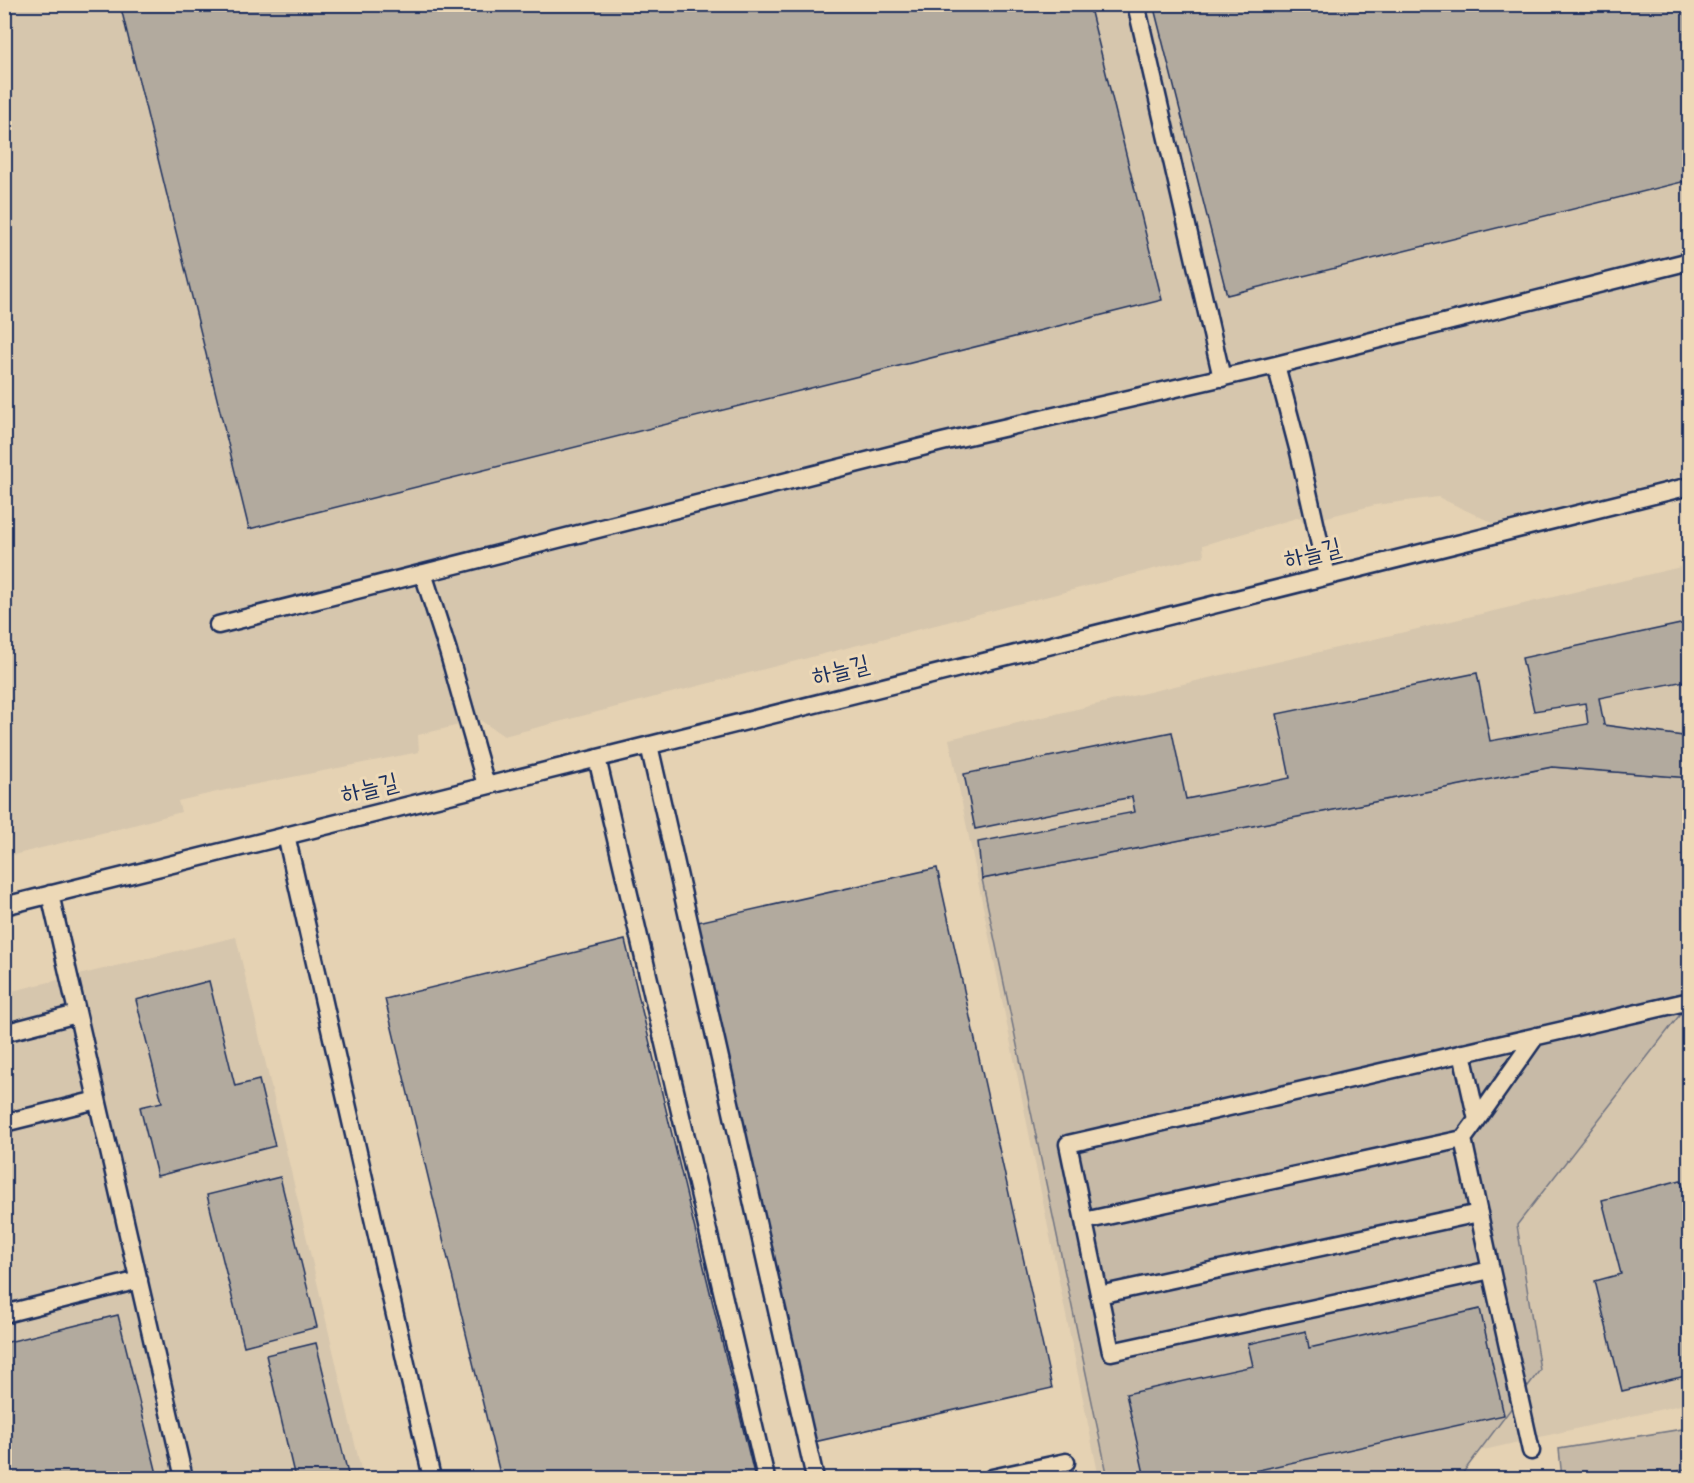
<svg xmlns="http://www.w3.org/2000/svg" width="1694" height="1483" viewBox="0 0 1694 1483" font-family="'Indie Flower','Poor Story',sans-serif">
	<rect width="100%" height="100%" fill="#e5d2b3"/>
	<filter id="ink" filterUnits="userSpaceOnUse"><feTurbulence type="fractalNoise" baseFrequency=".0167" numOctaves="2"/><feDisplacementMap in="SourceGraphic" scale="12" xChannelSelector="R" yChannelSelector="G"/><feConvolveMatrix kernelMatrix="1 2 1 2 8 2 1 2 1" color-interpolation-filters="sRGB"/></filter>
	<g filter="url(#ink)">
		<path fill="#d6c6ad" d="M4,5H1689V474L1497,525L1438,497L1375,505L1303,523L1300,517L1203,545L1204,556L504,736L480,720L418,735L419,752L221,791L178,801L181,812L130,826L5,857Z
			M1689,565V1403L1361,1478H1099L949,739Z
			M236,937L363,1478H5L4,993Z"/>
		<path fill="#c7baa7" stroke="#717482" stroke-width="1.5" d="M1552,767L1689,778V1003L1517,1225L1540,1370L1459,1478H1108L982,879Z
			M1689,1428V1468L1651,1478H1562L1559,1449Z"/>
		<path fill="#b2aa9e" stroke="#1b2f5e" stroke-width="1.5" d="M120,4H1089L1162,300L249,529Z
			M1153,4H1690V180L1227,295Z
			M1690,622V680L1599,698L1604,725L1690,737V778L1552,767L982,879L978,842L1135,812L1132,797L975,829L964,774L1172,732L1186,799L1290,778L1277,714L1477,673L1490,741L1588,724L1585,703L1534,711L1522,658Z
			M937,868L1052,1388L814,1442L698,922Z
			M625,940L755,1478H501L385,999Z
			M209,981L235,1086L259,1080L275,1146L157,1176L140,1107L162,1102L136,1000Z
			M280,1177L317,1327L244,1346L207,1195Z
			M1681,1180L1690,1214V1375L1622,1391L1595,1281L1621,1274L1602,1200Z
			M1480,1309L1504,1415L1223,1478H1145L1126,1394L1253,1366L1248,1344L1306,1331L1309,1348Z
			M118,1315L158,1478H8L4,1465V1343Z
			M316,1343L349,1478H295L266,1355Z"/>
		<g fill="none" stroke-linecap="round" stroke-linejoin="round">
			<g stroke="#1b2f5e" stroke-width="21">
				<path id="lane" d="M1136,4L1222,378
					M1276,365L1299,452L1327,576
					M423,573L448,651L486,785
					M218,625L942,442L1276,365L1690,261
					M649,745L815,1478
					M597,758L766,1478
					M286,835L432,1478
					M50,894L184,1478
					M4,906L1690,486
					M4,1033L77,1014
					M1462,1053L1477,1120L1463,1139L1491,1270L1111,1352L1068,1144L1690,1001
					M1477,1120L1536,1036
					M4,1123L97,1100
					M1084,1221L1463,1139
					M1491,1270L1531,1451
					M1099,1295L1479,1213
					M4,1314L139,1280
					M992,1478L1066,1462"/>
			</g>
			<use href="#lane" stroke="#edd9b7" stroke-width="16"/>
		</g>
	</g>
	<g text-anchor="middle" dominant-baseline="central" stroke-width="6" stroke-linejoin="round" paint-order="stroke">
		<g font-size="24" fill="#1b2f5e" stroke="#edd9b7">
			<text transform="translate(1313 555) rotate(-14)">하늘길</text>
			<text transform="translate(841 672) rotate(-14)">하늘길</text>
			<text transform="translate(370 790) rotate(-14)">하늘길</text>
		</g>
	</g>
	<rect width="1694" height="1483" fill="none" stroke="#edd9b7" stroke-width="24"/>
	<rect x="12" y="12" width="1670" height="1459" fill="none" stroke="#1b2f5e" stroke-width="2" filter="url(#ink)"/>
</svg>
